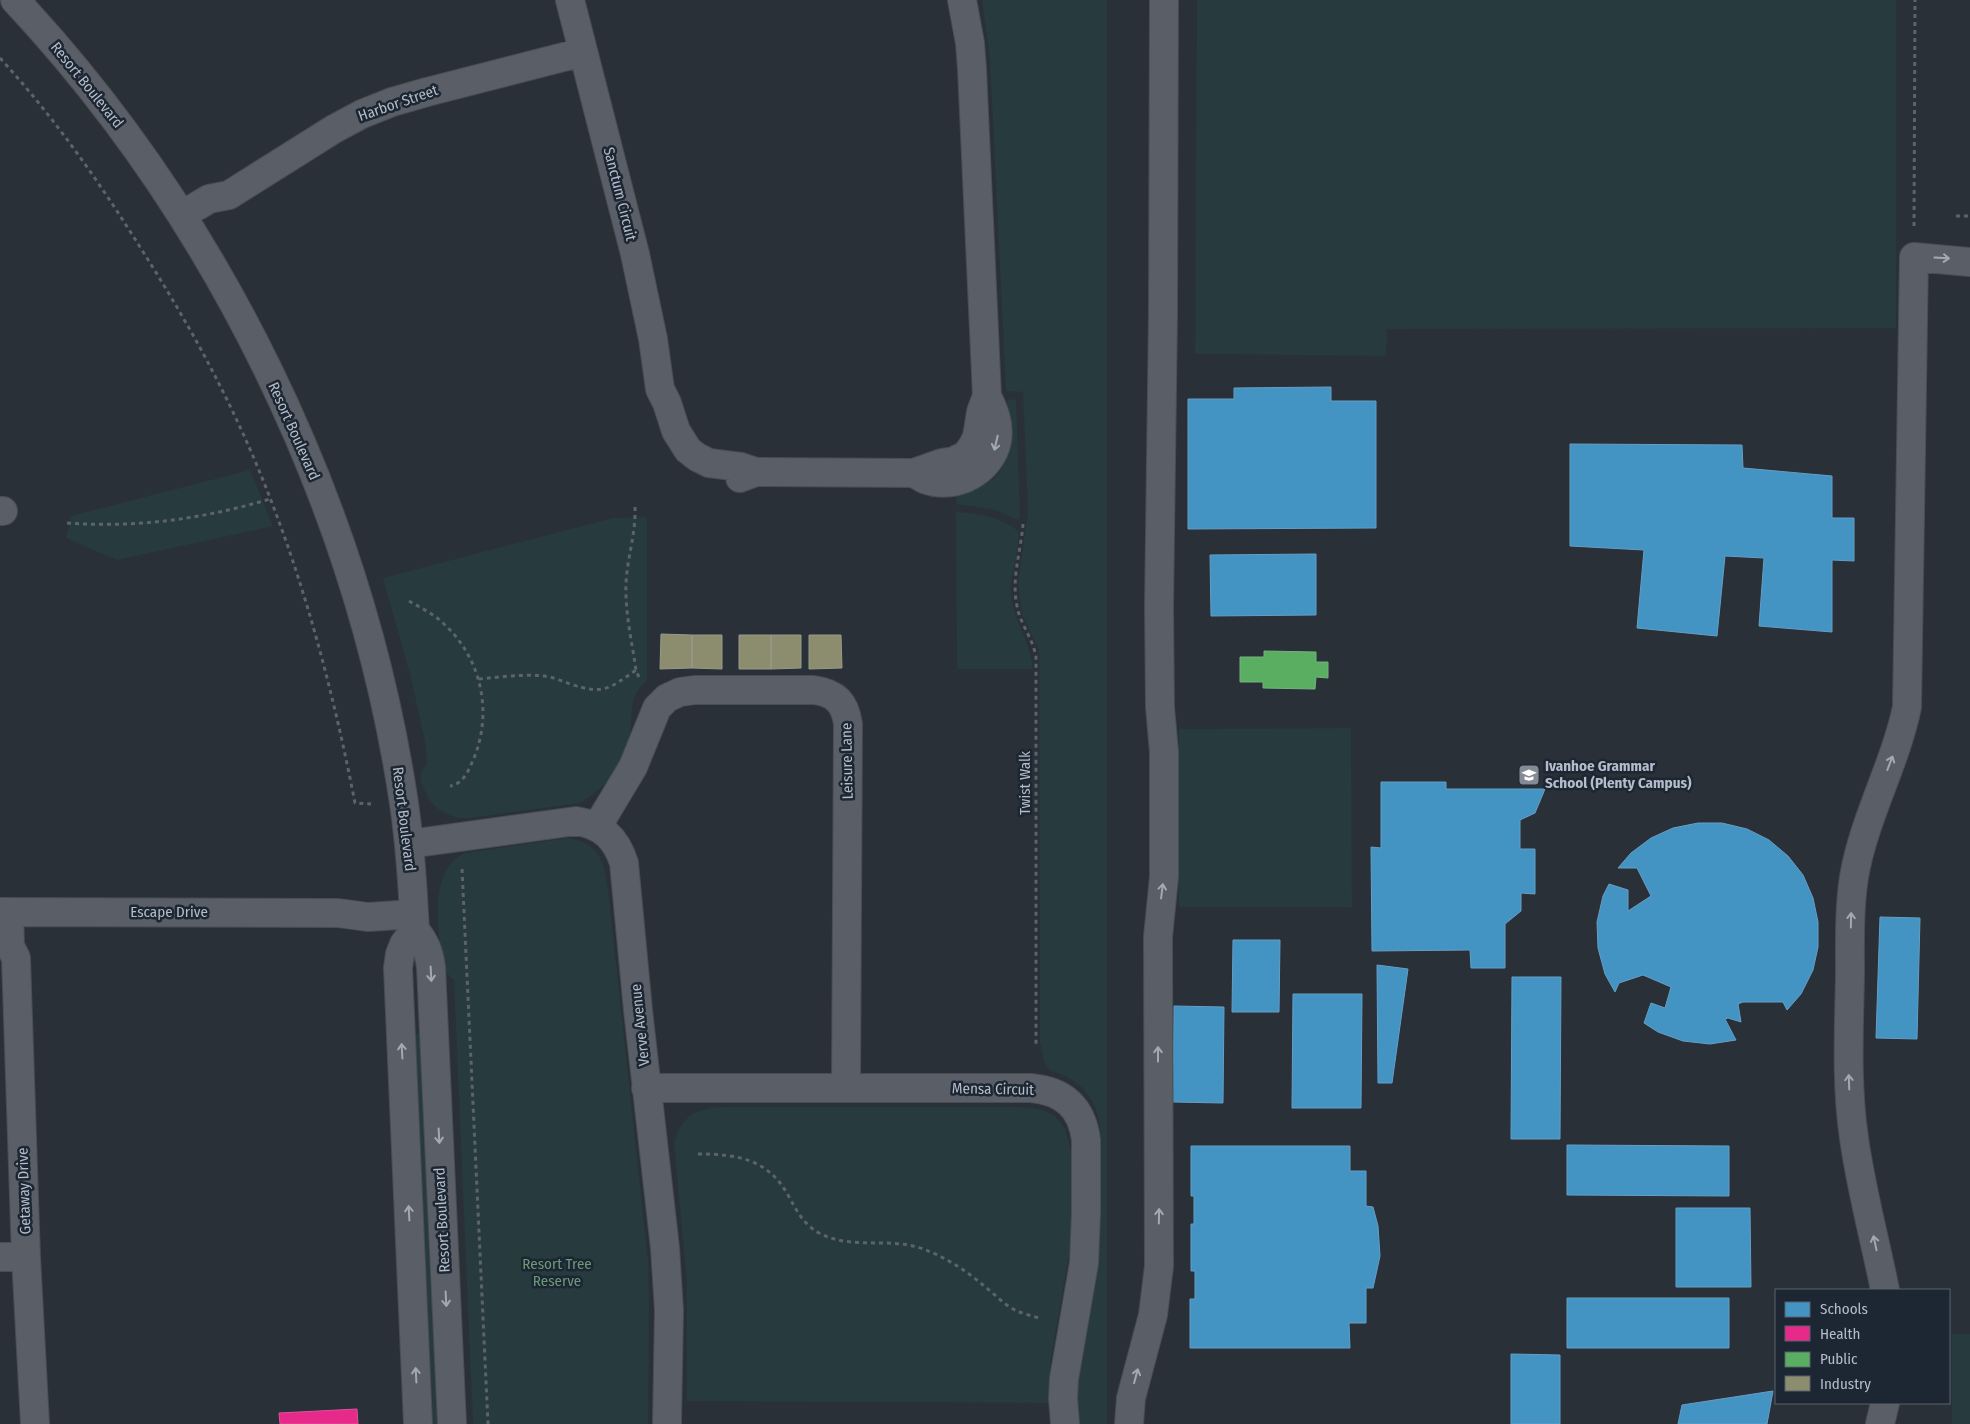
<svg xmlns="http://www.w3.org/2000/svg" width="1970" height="1424" viewBox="0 0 1970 1424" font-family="'Fira Sans Condensed',sans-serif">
	<rect width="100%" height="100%" fill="#2a3038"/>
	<path fill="#273a3e" d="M982,0H1107V1424H1078C1074,1375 1088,1329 1096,1281C1102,1245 1100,1208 1100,1171C1100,1150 1103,1127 1095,1107C1087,1088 1070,1075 1050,1071L1044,1061L1040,1043L1039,650L1022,614L1018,584L1028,511L1023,392L1006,391L990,59Z
		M1197,0H1896V328L1387,329L1386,356L1195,354Z
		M1016,399L1020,517L1017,520L996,510L956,504L957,492C1017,486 1007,446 1007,400Z
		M250,470L273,526L117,560L66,538L71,516Z
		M956,512C978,513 1001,517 1018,531C1021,548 1010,573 1011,592C1012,620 1031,641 1033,669H957Z
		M647,517V680C625,700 635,716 629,741C623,769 604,788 580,803L470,818C449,819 432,810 424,789C422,785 419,779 421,774C422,771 425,767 427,764L425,741L410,674L383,578L613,518Z
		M1351,728L1352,907H1179V729Z
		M569,838C599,844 604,860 608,889L648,1260L649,1304L648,1424H473L454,980L443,970C440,935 425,872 465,853Z
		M418,1033L422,1034L442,1424H428L413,1035Z
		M723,1107H1018L1040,1109L1055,1116L1065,1128L1071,1152V1243L1051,1359L1049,1403L687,1401V1281L674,1144C680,1117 696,1108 723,1107Z
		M1952,1334H1970V1424H1952Z"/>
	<path fill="#4393c3" stroke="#659fc5" d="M1331,387V401H1376V528L1188,529V399H1234V388Z
		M1570,444L1742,445L1743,468L1832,476V518H1854V561L1832,560V632L1759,626L1764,558L1725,556L1717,636L1637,628L1644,550L1570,546Z
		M1316,554V615L1211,616L1210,555Z
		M1381,782H1446V789H1545L1535,813L1520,820V849H1535V894L1521,893V911L1505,924V968H1471L1470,950L1372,951L1371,847L1381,848Z
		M1698,823H1722L1747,829L1769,840L1788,856L1803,875L1813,898L1818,922V947L1813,970L1801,994L1787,1010L1783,1002H1743L1738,1004L1741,1022L1728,1018L1725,1019L1736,1040L1710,1044L1683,1041L1658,1032L1644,1023L1651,1003L1665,1008L1671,987L1643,975L1619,983L1615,992L1605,974L1598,948L1597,922L1603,896L1609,884L1628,890V911L1651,896L1637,868H1618L1631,853L1651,838L1673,828Z
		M1880,917L1920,918L1917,1039L1876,1038Z
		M1233,940H1280L1279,1012H1232Z
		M1377,965L1408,969L1392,1083H1378Z
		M1512,977H1561L1560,1139H1511Z
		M1293,994H1362L1361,1108H1292Z
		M1174,1006L1224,1007L1223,1103L1173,1102Z
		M1567,1145L1729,1146V1196L1567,1195Z
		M1191,1146H1350V1171H1366V1206L1373,1207L1378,1226L1380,1256L1373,1288H1366V1323H1349L1350,1348H1190V1299H1195V1271H1191V1224H1194V1196H1191Z
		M1676,1208H1750L1751,1287H1676Z
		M1567,1298H1729V1348H1567Z
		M1511,1354L1560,1355V1424H1511Z
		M1773,1391L1767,1424H1678L1682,1405Z"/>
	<path fill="#e7298a" stroke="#d8559d" d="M357,1409L358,1424H280L279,1413Z"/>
	<path fill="#5aae61" stroke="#75b280" d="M1264,651L1316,652V662H1328V678L1316,677L1315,689L1263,688V682H1240V657H1264Z"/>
	<path fill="#8c8c6e" stroke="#989a89" d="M661,634L692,635V668L660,669Z
		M692,635H722V669L692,668Z
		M739,635H771V669H739Z
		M771,635H801V668L771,669Z
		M809,635H841L842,668L809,669Z"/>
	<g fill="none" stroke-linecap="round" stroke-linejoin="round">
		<g stroke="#484c53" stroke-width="30">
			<path id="minor" d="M15,0C217,216 358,504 403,797C409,835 412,875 414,914L415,930L404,944L400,954L398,968L418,1424
				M570,0L635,254L653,339L660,389L667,403L676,431L688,450L697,457L709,463L741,467L756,472
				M182,215L209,199L229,195L334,129L362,114L392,102L427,92L583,52
				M914,473C918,475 923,479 927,480C956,490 991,471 997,441C1000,425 994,410 987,396L972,69L970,43L962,0
				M740,478L756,472L914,473L942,463L954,461L966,455L972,447L977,437L981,412L987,396
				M0,511H3
				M597,827L633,767L657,708L667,698L680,692L695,690H814C836,693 845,703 848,724L846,1087
				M409,844L576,821C602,825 616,838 624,863L638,1010L665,1248L669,1310L667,1424
				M0,912L338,913L368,917L414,914
				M9,912L10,946L16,958L26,1257L35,1424
				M415,930C425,942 429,952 431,967L452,1424
				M646,1088H1031C1063,1091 1082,1107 1086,1140V1213L1084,1263L1064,1379L1063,1398L1065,1424
				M0,1257H26
				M1885,1290C1875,1240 1861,1189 1854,1138C1846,1085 1849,1029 1850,975C1850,943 1849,909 1854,877C1864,818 1895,765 1907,707L1914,257L1970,262
				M1129,1424L1131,1398L1153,1315L1159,1266L1158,937L1164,877V752L1160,707L1159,608L1163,314L1164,0
				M1880,1424L1885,1403"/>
		</g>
		<path stroke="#5d636a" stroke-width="3" stroke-dasharray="4 4" stroke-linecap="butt" d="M0,58C53,116 98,180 140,247C177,305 211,364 240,427C295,546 330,675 355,803L371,804
			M1956,216H1970
			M1914,226L1915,0
			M635,507C636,534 627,558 626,584C625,613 632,642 636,670L640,680
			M67,523C137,528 203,519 270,499
			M1023,524C1021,551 1011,579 1017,606C1020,624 1033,638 1036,657V1045
			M409,601C421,608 434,614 444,624C481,658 493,711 474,758C469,769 464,784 450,786
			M479,679C500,677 523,674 544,676C553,677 562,681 570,684C603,695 609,689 636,670
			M462,869L488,1424
			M698,1154C737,1154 768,1159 788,1195C797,1211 803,1224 819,1233C853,1251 889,1236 923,1249C945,1257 967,1271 984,1286C995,1294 1005,1306 1017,1311C1024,1314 1032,1316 1039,1318"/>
		<use href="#minor" stroke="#5a5e66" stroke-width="28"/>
	</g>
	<defs><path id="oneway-shaft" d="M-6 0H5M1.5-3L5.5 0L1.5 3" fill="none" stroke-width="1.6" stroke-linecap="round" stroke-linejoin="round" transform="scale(1.25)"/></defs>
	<g stroke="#a2a9b5">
		<use href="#oneway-shaft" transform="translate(1942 258) rotate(3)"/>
		<use href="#oneway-shaft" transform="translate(996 443) rotate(103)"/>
		<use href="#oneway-shaft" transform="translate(1890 763) rotate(-69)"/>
		<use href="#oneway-shaft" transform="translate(1162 891) rotate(-83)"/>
		<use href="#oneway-shaft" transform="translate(1851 920) rotate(-89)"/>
		<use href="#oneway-shaft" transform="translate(431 974) rotate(87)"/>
		<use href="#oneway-shaft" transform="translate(402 1051) rotate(-93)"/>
		<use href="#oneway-shaft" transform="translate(1158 1054) rotate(-90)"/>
		<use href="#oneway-shaft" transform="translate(1849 1082) rotate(-92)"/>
		<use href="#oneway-shaft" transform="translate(439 1136) rotate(87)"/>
		<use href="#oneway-shaft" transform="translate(409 1213) rotate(-93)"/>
		<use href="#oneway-shaft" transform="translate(1159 1216) rotate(-89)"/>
		<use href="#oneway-shaft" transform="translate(1875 1243) rotate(-102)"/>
		<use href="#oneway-shaft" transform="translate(446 1299) rotate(87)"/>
		<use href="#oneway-shaft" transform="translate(416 1375) rotate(-93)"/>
		<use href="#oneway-shaft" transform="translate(1136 1376) rotate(-75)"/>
	</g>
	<defs>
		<g id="school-square" transform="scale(1.125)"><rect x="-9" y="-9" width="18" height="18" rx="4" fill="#848b96" stroke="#1d2633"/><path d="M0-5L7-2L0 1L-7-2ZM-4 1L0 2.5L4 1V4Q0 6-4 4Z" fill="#fff"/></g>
	</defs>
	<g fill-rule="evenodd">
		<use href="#school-square" x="1529" y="775"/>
	</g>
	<g text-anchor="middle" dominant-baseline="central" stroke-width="5" stroke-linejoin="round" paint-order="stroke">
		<g font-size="15" fill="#b4bcc9" stroke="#1d2633">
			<text transform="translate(87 85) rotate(51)">Resort Boulevard</text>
			<text transform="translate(398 103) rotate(-19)">Harbor Street</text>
			<text transform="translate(620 194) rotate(76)">Sanctum Circuit</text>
			<text transform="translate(294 431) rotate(66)">Resort Boulevard</text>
			<text transform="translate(847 761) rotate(-91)">Leisure Lane</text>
			<text transform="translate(1025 783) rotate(-90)">Twist Walk</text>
			<text transform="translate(404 819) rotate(83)">Resort Boulevard</text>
			<text x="169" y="912">Escape Drive</text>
			<text transform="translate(640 1025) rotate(-96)">Verve Avenue</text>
			<text transform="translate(993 1089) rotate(1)">Mensa Circuit</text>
			<text transform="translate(24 1191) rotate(-92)">Getaway Drive</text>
			<text transform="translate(442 1220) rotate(-93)">Resort Boulevard</text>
		</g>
		<g font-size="15" font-weight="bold" fill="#b4bcc9" stroke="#1d2633" text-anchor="start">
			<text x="1545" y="766">Ivanhoe Grammar<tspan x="1545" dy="17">School (Plenty Campus)</tspan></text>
		</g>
		<g font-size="15" fill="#6b9a76" stroke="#1d2633">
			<text x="557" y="1264">Resort Tree<tspan x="557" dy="17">Reserve</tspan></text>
		</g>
	</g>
	<rect x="1775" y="1289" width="175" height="115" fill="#1d2633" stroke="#59626f"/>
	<rect x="1785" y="1302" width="25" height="15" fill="#4393c3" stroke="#59626f"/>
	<text x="1820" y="1314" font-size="15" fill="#b4bcc9">Schools</text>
	<rect x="1785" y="1326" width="25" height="15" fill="#e7298a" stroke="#59626f"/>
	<text x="1820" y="1339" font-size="15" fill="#b4bcc9">Health</text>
	<rect x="1785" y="1352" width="25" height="15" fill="#5aae61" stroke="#59626f"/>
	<text x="1820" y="1364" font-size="15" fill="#b4bcc9">Public</text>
	<rect x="1785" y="1376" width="25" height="15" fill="#8c8c6e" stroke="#59626f"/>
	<text x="1820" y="1389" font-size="15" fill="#b4bcc9">Industry</text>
</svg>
